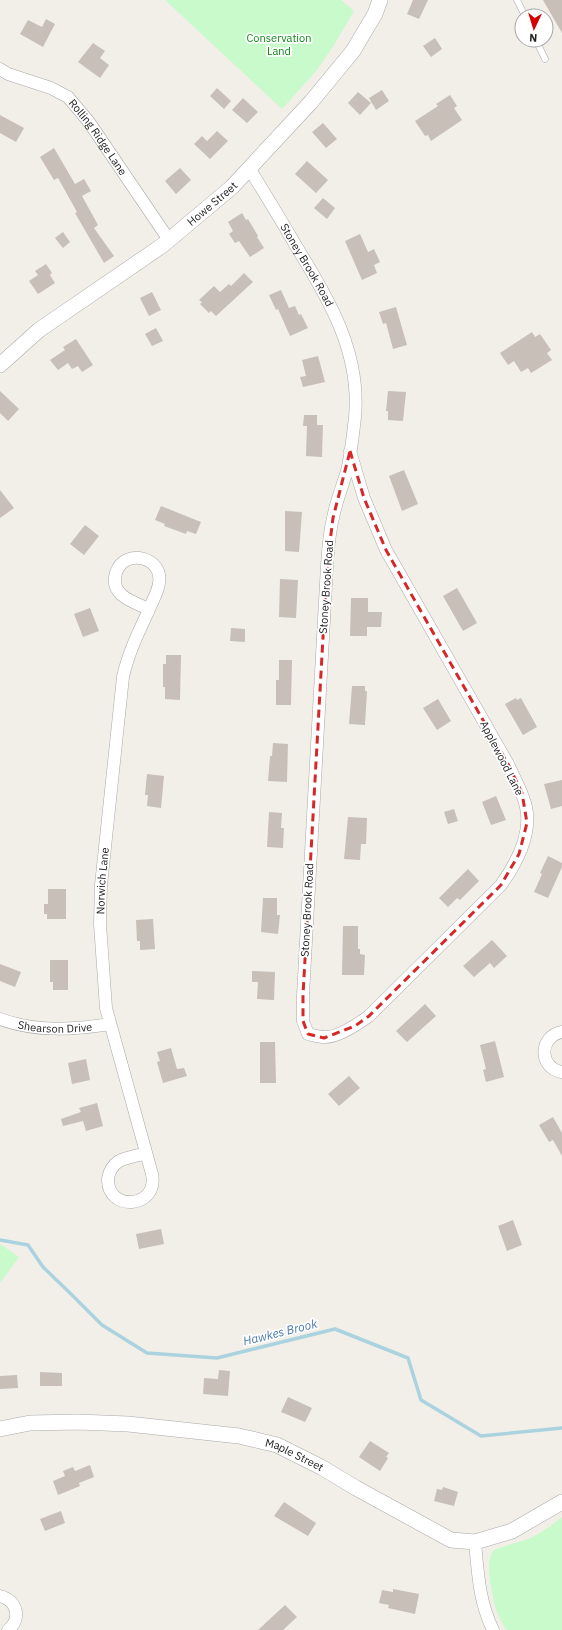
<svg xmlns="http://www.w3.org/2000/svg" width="562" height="1630" viewBox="0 0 562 1630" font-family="'IBM Plex Sans',sans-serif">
	<rect width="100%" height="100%" fill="#f2efe9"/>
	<path fill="#c8facc" d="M165,0H341L354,11L334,45L317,70L282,109Z
		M0,1244L19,1257L0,1283Z
		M562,1517V1630H507C503,1625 500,1620 498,1614C493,1603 484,1560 493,1551C498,1547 520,1542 528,1539C540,1534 552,1525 562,1517Z"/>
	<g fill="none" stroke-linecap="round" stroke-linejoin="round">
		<path stroke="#aad3df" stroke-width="3.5" d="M0,1240L28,1245L43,1267L71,1294L102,1325L147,1353L217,1358L335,1329L408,1358L421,1400L481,1436L562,1428"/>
	</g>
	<path fill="#c7bfb8" d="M413,0H428L419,19L407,14Z
		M543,0H562V33Z
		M46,19L55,24L43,47L20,34L28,20L42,27Z
		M435,38L442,49L431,57L423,46Z
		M93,43L105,51L100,58L109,65L100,78L78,62Z
		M217,88L231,101L224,109L210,96Z
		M382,90L389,101L376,110L369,98Z
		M358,92L371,103L360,115L348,103Z
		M450,95L457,106L454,108L462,120L431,141L428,135L425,136L415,121L438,106L436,104Z
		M243,98L258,112L247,123L232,110Z
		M0,115L24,128L16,142L0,133Z
		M323,123L337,139L326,148L312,132Z
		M217,131L228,141L210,159L194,144L202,136L207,141Z
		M54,148L75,184L84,179L91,191L82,196L98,225L94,228L114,256L104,263L75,213L77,212L58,178L54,180L40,157Z
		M307,161L328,180L316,193L295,174Z
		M180,168L191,180L176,194L165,181Z
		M323,198L335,208L327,219L314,208Z
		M242,213L246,220L248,219L258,236L257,237L264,248L250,257L239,241L235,243L229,234L233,231L228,222Z
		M63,232L70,242L63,248L55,238Z
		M360,234L368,252L374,249L380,262L374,265L377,273L362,280L345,241Z
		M46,264L52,273L50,275L55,283L38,294L29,281L38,275L35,271Z
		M244,273L253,282L216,316L211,311L209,313L200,304L202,302L199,300L214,286L220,292L229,284L231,286Z
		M281,290L289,308L295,306L299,315L301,314L308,328L290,336L278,309L276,310L269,295Z
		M152,292L161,310L149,316L140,298Z
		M396,307L407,345L393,349L386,323L383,324L379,312Z
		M156,328L163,341L152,346L145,334Z
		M532,332L535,337L540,334L551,350L547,353L552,360L531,373L528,368L521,372L514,361L508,365L500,353Z
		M76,339L93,365L82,372L78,366L72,369L68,363L58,370L50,360L65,350L63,347Z
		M318,356L325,382L303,387L300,377L306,376L302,360Z
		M0,391L19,409L8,421L0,413Z
		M388,391L406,392L403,421L388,420V411H386Z
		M304,415H317V425H323L322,457L306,456L307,426H303Z
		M404,470L418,504L402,511L389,476Z
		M0,490L14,508L0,518Z
		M161,506L201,522L196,534L187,531L186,534L164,526L165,524L155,520Z
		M285,511L302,512L299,552L285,551Z
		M85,525L99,536L84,555L70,544Z
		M280,579L298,580L296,618L279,617Z
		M457,588L477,623L463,631L443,596Z
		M351,598H368V612H382L381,627H367V636H350Z
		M90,608L99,631L83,637L74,614Z
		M231,628L245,629V642L230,641Z
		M166,655H181L180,700L165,699V687H163V664H166Z
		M279,660H292L291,705H276V680H279Z
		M352,686H365V691H367L365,725L349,724Z
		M516,698L517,700L521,698L537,727L523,735L505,704Z
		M438,699L451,721L437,730L423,708Z
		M273,743L288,744L287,782L268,781L270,756H272Z
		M147,774L164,776L161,808L147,806L148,795H145Z
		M562,780V806L551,809L544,784Z
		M496,796L506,820L491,825L482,802Z
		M454,809L458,821L448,824L444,812Z
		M269,812L282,813L281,828H284L283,848L267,847Z
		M348,817L367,818L366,844H361L360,860L344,859Z
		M548,856L562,863V867L548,898L534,892L542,874L540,873Z
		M468,869L479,881L460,900L457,898L448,907L439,898Z
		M48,889H66V919H47V914H44V904H48Z
		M263,898H277V915H280L278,934L261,932Z
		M153,919L155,949L140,950V941H137L136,920Z
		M343,926H358V949H360V954L365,955L364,975H342Z
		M492,940L507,956L494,968L490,963L474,977L463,966Z
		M50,960H68V990H53V982H50Z
		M0,964L21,972L15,987L0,981Z
		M252,971L275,972L274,1000L257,999L258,982H252Z
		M425,1004L436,1016L407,1042L396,1031Z
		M495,1041L504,1077L486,1082L483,1070L486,1069L480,1045Z
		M260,1042H275L276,1083H260Z
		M171,1048L177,1069L184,1068L187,1076L163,1083L157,1062L160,1061L157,1052Z
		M86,1059L90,1080L72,1084L68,1063Z
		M349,1076L360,1088L339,1106L328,1094Z
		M97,1103L103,1126L86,1131L83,1121L63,1126L61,1119L81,1112L79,1108Z
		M553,1117L562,1133V1156L553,1140L549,1142L539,1125Z
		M513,1220L522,1245L507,1251L498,1226Z
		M161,1229L164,1244L139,1249L136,1234Z
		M219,1370L230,1371L228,1396L203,1394L204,1378L218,1379Z
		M40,1372L62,1373V1386H40Z
		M17,1375L18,1388L0,1389V1376Z
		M288,1397L312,1408L305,1422L281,1412Z
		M370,1441L389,1453L386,1457L388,1458L380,1471L359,1457Z
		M90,1465L94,1477L79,1483L80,1486L58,1495L53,1481L65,1476L63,1471L73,1467L75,1471Z
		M443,1487L458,1492L454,1506L434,1501L437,1489L442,1490Z
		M284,1502L316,1523L308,1536L274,1516Z
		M61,1511L65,1523L45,1531L40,1519Z
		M393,1589L419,1594L415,1614L388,1608L389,1605L379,1603L382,1590L393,1592Z
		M285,1605L297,1617L283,1630H258Z"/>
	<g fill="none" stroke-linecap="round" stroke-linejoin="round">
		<g stroke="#a9a9a9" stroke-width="7">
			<path id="service" d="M517,0L525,16
				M536,40L545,59"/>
		</g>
		<g stroke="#a9a9a9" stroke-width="13">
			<g id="minor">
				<path id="s1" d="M0,69L8,74L51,88L68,97L89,122L169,240"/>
				<path id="s2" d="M249,168C265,194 281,220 296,246C329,299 361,353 355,417C353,435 351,454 347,471C342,487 336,502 333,518C329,534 328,550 327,566L303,995V1021L308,1034C313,1035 319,1037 324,1037C338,1038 358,1024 369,1016L501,885C516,864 532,834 526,807C523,792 514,778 508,764L386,550L364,498L350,451"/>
				<path id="s3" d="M0,1019C36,1032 72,1030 110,1024"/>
				<path d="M562,1032C539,1036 538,1068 562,1072"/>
				<path id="s4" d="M146,1153C137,1156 127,1157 119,1161C113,1165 109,1172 108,1179C107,1212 159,1209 152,1174L106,1008L100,924L101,885L123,677C128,654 138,633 148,612C151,603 158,593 159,583C164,557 124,547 116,573C109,595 133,602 149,609"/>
				<path d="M475,1542C478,1574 479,1601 493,1630"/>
				<path d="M0,1596C17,1600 22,1619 8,1630"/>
			</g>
		</g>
		<g stroke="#a9a9a9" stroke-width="16">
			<g id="tertiary">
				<path id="s5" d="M0,365L39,330L163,245L232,187L311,102L353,51L375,14L380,0"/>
				<path id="s6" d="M0,1429L30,1423L78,1422L128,1424L239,1436L277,1445L321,1467L356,1488L451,1540L475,1542L512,1531L562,1502"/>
			</g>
		</g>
		<use href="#service" stroke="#fff" stroke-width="6"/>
		<use href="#minor" stroke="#fff" stroke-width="12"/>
		<use href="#tertiary" stroke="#fff" stroke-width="15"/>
	</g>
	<path fill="none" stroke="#d62828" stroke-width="3" stroke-dasharray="8 5" stroke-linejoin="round" d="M350,451L364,498L386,550L508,764L522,793L527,823L519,854L501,885L369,1016L355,1026L324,1038L308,1034L303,1021V995L327,566L333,518Z"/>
	<g text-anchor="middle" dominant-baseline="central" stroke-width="3.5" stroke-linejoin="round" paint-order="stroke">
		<g font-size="11" fill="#0c8416" stroke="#fff">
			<text x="279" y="38">Conservation<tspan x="279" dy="13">Land</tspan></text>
		</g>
		<g font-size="11" fill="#222" stroke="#fff">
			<text stroke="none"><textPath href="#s1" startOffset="124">Rolling Ridge Lane</textPath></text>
			<text stroke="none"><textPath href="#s5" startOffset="267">Howe Street</textPath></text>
			<text stroke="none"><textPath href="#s2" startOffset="113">Stoney Brook Road</textPath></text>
			<text transform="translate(326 587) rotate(-86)">Stoney Brook Road</text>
			<text transform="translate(502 758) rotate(63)">Applewood Lane</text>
			<text stroke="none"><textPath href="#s4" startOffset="427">Norwich Lane</textPath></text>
			<text transform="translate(307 910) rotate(-87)">Stoney Brook Road</text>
			<text stroke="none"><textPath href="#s3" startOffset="56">Shearson Drive</textPath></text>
			<text stroke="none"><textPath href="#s6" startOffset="299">Maple Street</textPath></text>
		</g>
		<g font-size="12" font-style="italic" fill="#4a7aab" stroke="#fff">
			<text transform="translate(280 1332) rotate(-14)">Hawkes Brook</text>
		</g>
	</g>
	<g transform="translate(534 28) rotate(184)"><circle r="19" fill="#ffffff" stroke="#a7a7a7"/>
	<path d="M0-3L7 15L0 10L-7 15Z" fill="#d40000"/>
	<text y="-6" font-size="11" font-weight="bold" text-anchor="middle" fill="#222222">N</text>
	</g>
</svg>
